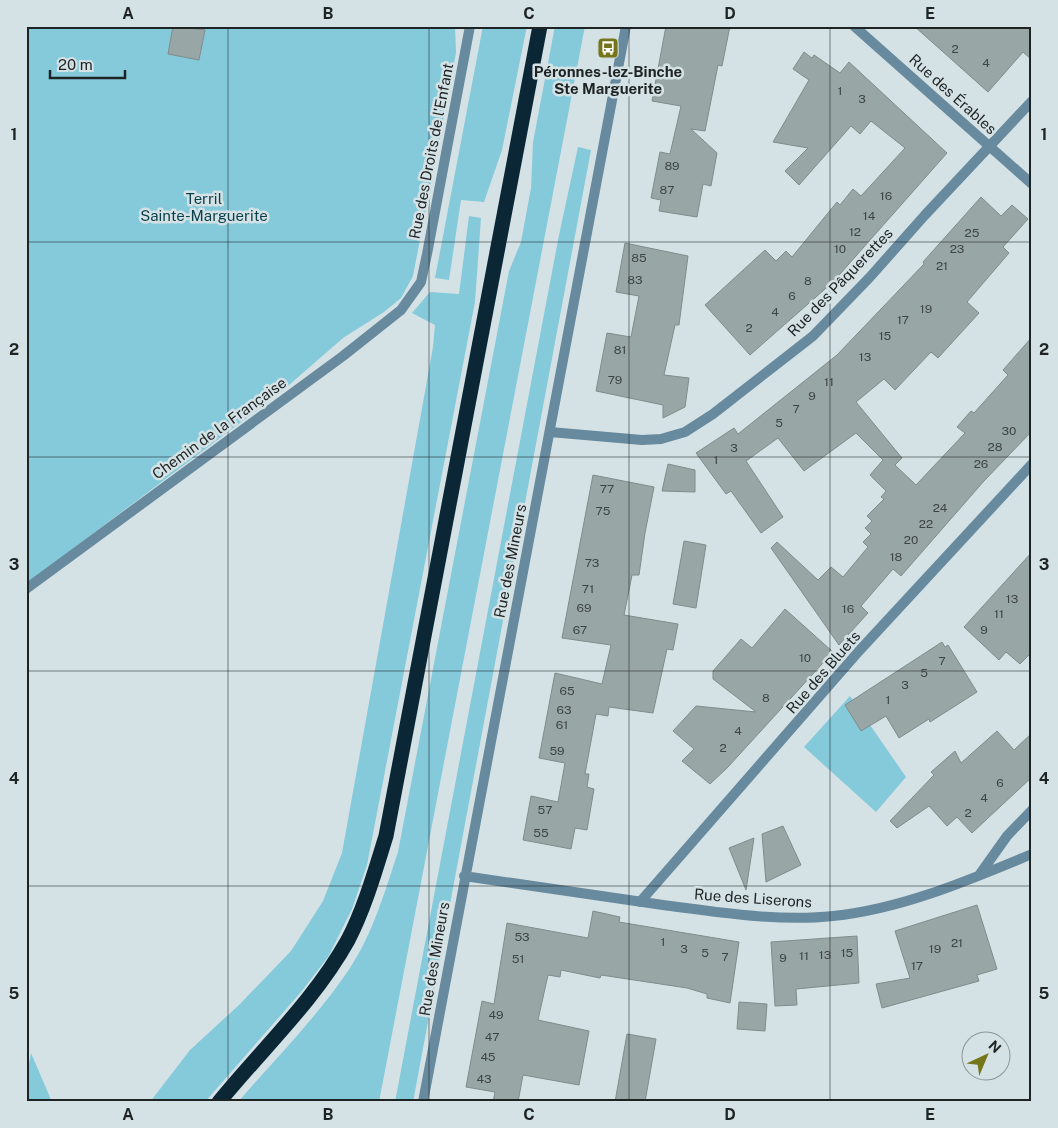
<svg xmlns="http://www.w3.org/2000/svg" width="1058" height="1128" viewBox="0 0 1058 1128" font-family="'Public Sans',sans-serif">
	<rect width="100%" height="100%" fill="#d5e2e5"/>
	<path fill="#84cadb" d="M26,26H455L456,53L413,276L401,298L384,312L343,338L281,392L26,584Z
		M483,26H527L502,150L484,202L461,200L449,280L435,278Z
		M555,26H585L379,1102H238C276,1058 318,1016 350,968C373,933 385,891 398,852L509,271L521,242L531,188L533,142Z
		M578,147L591,150L413,1102H395L559,235Z
		M469,216L481,218L475,302L367,865L352,909L328,957L301,992L205,1102H150L190,1050L239,1005L291,951L323,901L342,853L433,347L435,325L412,313L430,292L459,294Z
		M850,696L906,777L876,812L804,747Z
		M31,1053L52,1102H26V1081Z"/>
	<path fill="#99a6a6" stroke="#808c8c" d="M173,26L205,30L199,60L168,54Z
		M666,26H730L722,66L718,65L705,131L691,129L717,153L711,186L703,184L697,217L659,211L661,200L651,198L660,152L670,154L681,106L652,101Z
		M914,26H1032V60L1023,52L988,92Z
		M804,52L812,58L814,55L840,73L849,62L947,153L833,282L750,355L705,305L765,250L776,261L786,251L792,257L837,202L840,205L853,189L861,196L905,148L871,121L860,134L851,126L799,185L785,171L808,148L773,142L809,80L793,69Z
		M981,197L1001,216L1012,205L1028,219L1003,247L1009,253L967,302L979,313L938,358L931,352L895,390L884,379L856,402L902,458L895,465L916,485L965,433L957,427L971,411L974,413L1008,375L1003,370L1032,337V431L984,481L901,576L893,569L861,606L868,613L839,645L771,548L777,542L818,580L831,567L843,577L868,547L863,542L871,534L865,528L872,521L867,516L884,499L881,497L886,491L870,475L883,460L856,433L804,471L778,438L746,461L783,517L761,533L731,491L726,494L696,453L734,428L738,434L837,355L924,264L923,262Z
		M625,243L688,256L679,325H675L664,375L689,378L685,407L663,418V405L596,391L607,333L631,337L639,296L616,292Z
		M668,464L695,470V492L662,491Z
		M593,475L654,487L645,533L639,575H632L624,615L678,624L673,650L667,649L653,713L609,707L608,716L596,714L585,774H589L587,787L594,789L587,830L575,828L571,849L523,840L531,796L558,802L565,763L539,758L555,673L602,684L611,645L562,638Z
		M684,541L706,545L696,608L673,604Z
		M1032,552V652L1020,664L1006,652L999,660L964,627Z
		M785,609L833,652L728,767L710,784L682,761L694,749L673,731L696,706L756,712L713,679V671L741,639L752,648Z
		M942,642L945,647L948,645L977,692L930,722L929,719L899,738L886,716L861,731L845,705Z
		M997,731L1014,750L1032,733V777L972,833L957,817L947,826L929,806L897,828L890,821L934,775L931,772L955,751L961,763Z
		M783,826L801,865L766,882L762,834Z
		M754,838L746,890L729,848Z
		M977,905L997,969L977,975L979,981L882,1008L876,984L910,978L895,931Z
		M593,911L620,917L619,922L739,942L730,1003L707,998V994L687,988L601,975L600,978L561,970L560,977L548,975L538,1020L589,1031L579,1085L523,1075L518,1102H493L495,1092L466,1087L482,1001L494,1004L507,923L588,938Z
		M857,936L859,983L796,989L797,1005L775,1006L771,942Z
		M739,1002L767,1004L765,1031L737,1029Z
		M627,1034L656,1039L645,1102H615Z"/>
	<g fill="none" stroke-linecap="round" stroke-linejoin="round">
		<path stroke="#688a9e" stroke-width="10" d="M854,26L1032,184
			M550,432L642,440L661,439L685,432L713,414L813,336L870,277L925,215L1032,101
			M26,589L343,356L401,310L421,282L427,254L470,26
			M980,874L1007,836L1032,810
			M464,876C531,886 597,896 663,905C717,912 779,922 833,916C902,909 969,880 1032,854
			M640,902L859,651L1032,464
			M423,1102L626,26"/>
		<path stroke="#0b2736" stroke-width="15" d="M219,1102C263,1048 314,1001 348,940C365,907 375,871 386,836L540,26"/>
	</g>
	<path fill="none" stroke="#1e2324" stroke-width="1" stroke-opacity="0.55" d="M228,26V1102M429,26V1102M629,26V1102M830,26V1102M26,242H1032M26,457H1032M26,671H1032M26,886H1032"/>
	<defs>
		<g id="bus-square" transform="scale(1.125)"><rect x="-9" y="-9" width="18" height="18" rx="4" fill="#75751b" stroke="#d5e2e5"/><path d="M-5-6H5V4H4V6H2V4H-2V6H-4V4H-5ZM-3.5-4V0h7V-4ZM-3.5 1.2v1.5H-2V1.2ZM2 1.2v1.5H3.5V1.2Z" fill="#fff"/></g>
	</defs>
	<g fill-rule="evenodd">
		<use href="#bus-square" x="608" y="48"/>
	</g>
	<g text-anchor="middle" dominant-baseline="central" stroke-width="5" stroke-linejoin="round" paint-order="stroke">
		<g font-size="12" fill="#3d4444">
			<text x="955" y="49">2</text>
			<text x="986" y="63">4</text>
			<text x="840" y="91">1</text>
			<text x="862" y="99">3</text>
			<text x="672" y="166">89</text>
			<text x="667" y="190">87</text>
			<text x="886" y="196">16</text>
			<text x="869" y="216">14</text>
			<text x="855" y="232">12</text>
			<text x="972" y="233">25</text>
			<text x="840" y="249">10</text>
			<text x="957" y="249">23</text>
			<text x="639" y="258">85</text>
			<text x="942" y="266">21</text>
			<text x="635" y="280">83</text>
			<text x="808" y="281">8</text>
			<text x="792" y="296">6</text>
			<text x="926" y="309">19</text>
			<text x="775" y="312">4</text>
			<text x="903" y="320">17</text>
			<text x="749" y="328">2</text>
			<text x="885" y="336">15</text>
			<text x="620" y="350">81</text>
			<text x="865" y="357">13</text>
			<text x="615" y="380">79</text>
			<text x="829" y="382">11</text>
			<text x="812" y="396">9</text>
			<text x="796" y="409">7</text>
			<text x="779" y="423">5</text>
			<text x="1009" y="431">30</text>
			<text x="995" y="447">28</text>
			<text x="734" y="448">3</text>
			<text x="716" y="460">1</text>
			<text x="981" y="464">26</text>
			<text x="607" y="489">77</text>
			<text x="940" y="508">24</text>
			<text x="603" y="511">75</text>
			<text x="926" y="524">22</text>
			<text x="911" y="540">20</text>
			<text x="896" y="557">18</text>
			<text x="592" y="563">73</text>
			<text x="588" y="589">71</text>
			<text x="1012" y="599">13</text>
			<text x="584" y="608">69</text>
			<text x="848" y="609">16</text>
			<text x="999" y="614">11</text>
			<text x="580" y="630">67</text>
			<text x="984" y="630">9</text>
			<text x="805" y="658">10</text>
			<text x="942" y="661">7</text>
			<text x="924" y="673">5</text>
			<text x="905" y="685">3</text>
			<text x="567" y="691">65</text>
			<text x="766" y="698">8</text>
			<text x="888" y="700">1</text>
			<text x="564" y="710">63</text>
			<text x="562" y="725">61</text>
			<text x="738" y="731">4</text>
			<text x="723" y="748">2</text>
			<text x="557" y="751">59</text>
			<text x="1000" y="783">6</text>
			<text x="984" y="798">4</text>
			<text x="545" y="810">57</text>
			<text x="968" y="813">2</text>
			<text x="541" y="833">55</text>
			<text x="522" y="937">53</text>
			<text x="663" y="942">1</text>
			<text x="957" y="943">21</text>
			<text x="684" y="949">3</text>
			<text x="935" y="949">19</text>
			<text x="705" y="953">5</text>
			<text x="847" y="953">15</text>
			<text x="825" y="955">13</text>
			<text x="804" y="956">11</text>
			<text x="725" y="957">7</text>
			<text x="783" y="958">9</text>
			<text x="518" y="959">51</text>
			<text x="917" y="966">17</text>
			<text x="496" y="1015">49</text>
			<text x="492" y="1037">47</text>
			<text x="488" y="1057">45</text>
			<text x="484" y="1079">43</text>
		</g>
		<g font-size="15" font-weight="bold" fill="#1e2324" stroke="#d5e2e5">
			<text x="608" y="71">Péronnes-lez-Binche<tspan x="608" dy="17">Ste Marguerite</tspan></text>
		</g>
		<g font-size="15" fill="#1e2324" stroke="#d5e2e5">
			<text transform="translate(953 94) rotate(42)">Rue des Érables</text>
			<text transform="translate(431 151) rotate(-79)">Rue des Droits de l'Enfant</text>
			<text transform="translate(840 282) rotate(-46)">Rue des Pâquerettes</text>
			<text transform="translate(219 428) rotate(-36)">Chemin de la Française</text>
			<text transform="translate(510 561) rotate(-79)">Rue des Mineurs</text>
			<text transform="translate(823 672) rotate(-49)">Rue des Bluets</text>
			<text transform="translate(753 898) rotate(4)">Rue des Liserons</text>
			<text transform="translate(434 959) rotate(-80)">Rue des Mineurs</text>
		</g>
		<g font-size="15" fill="#083f4a" stroke="#d5e2e5">
			<text x="204" y="198">Terril<tspan x="204" dy="17">Sainte-Marguerite</tspan></text>
		</g>
	</g>
	<rect width="1058" height="1128" fill="none" stroke="#d5e2e5" stroke-width="55"/>
	<g transform="translate(986 1056) rotate(44)"><circle r="24" fill="#d5e2e5" stroke="#8c9698"/>
	<path d="M0-4L9 19L0 12L-9 19Z" fill="#75751b"/>
	<text y="-8" font-size="14" font-weight="bold" text-anchor="middle" fill="#1e2324">N</text>
	</g>
	<path d="M50 70v8h75v-8" fill="none" stroke="#1e2324" stroke-width="2.5"/>
	<text x="58" y="70" font-size="15" fill="#1e2324" stroke="#d5e2e5" stroke-width="4" paint-order="stroke">20 m</text>
	<rect x="28" y="28" width="1002" height="1072" fill="none" stroke="#1e2324" stroke-width="2"/>
	<g font-size="16" text-anchor="middle" font-weight="bold" fill="#1e2324">
		<text x="128" y="19">A</text>
		<text x="328" y="19">B</text>
		<text x="529" y="19">C</text>
		<text x="730" y="19">D</text>
		<text x="930" y="19">E</text>
		<text x="14" y="140">1</text>
		<text x="1044" y="140">1</text>
		<text x="14" y="355">2</text>
		<text x="1044" y="355">2</text>
		<text x="14" y="570">3</text>
		<text x="1044" y="570">3</text>
		<text x="14" y="784">4</text>
		<text x="1044" y="784">4</text>
		<text x="14" y="999">5</text>
		<text x="1044" y="999">5</text>
		<text x="128" y="1120">A</text>
		<text x="328" y="1120">B</text>
		<text x="529" y="1120">C</text>
		<text x="730" y="1120">D</text>
		<text x="930" y="1120">E</text>
	</g>
</svg>
